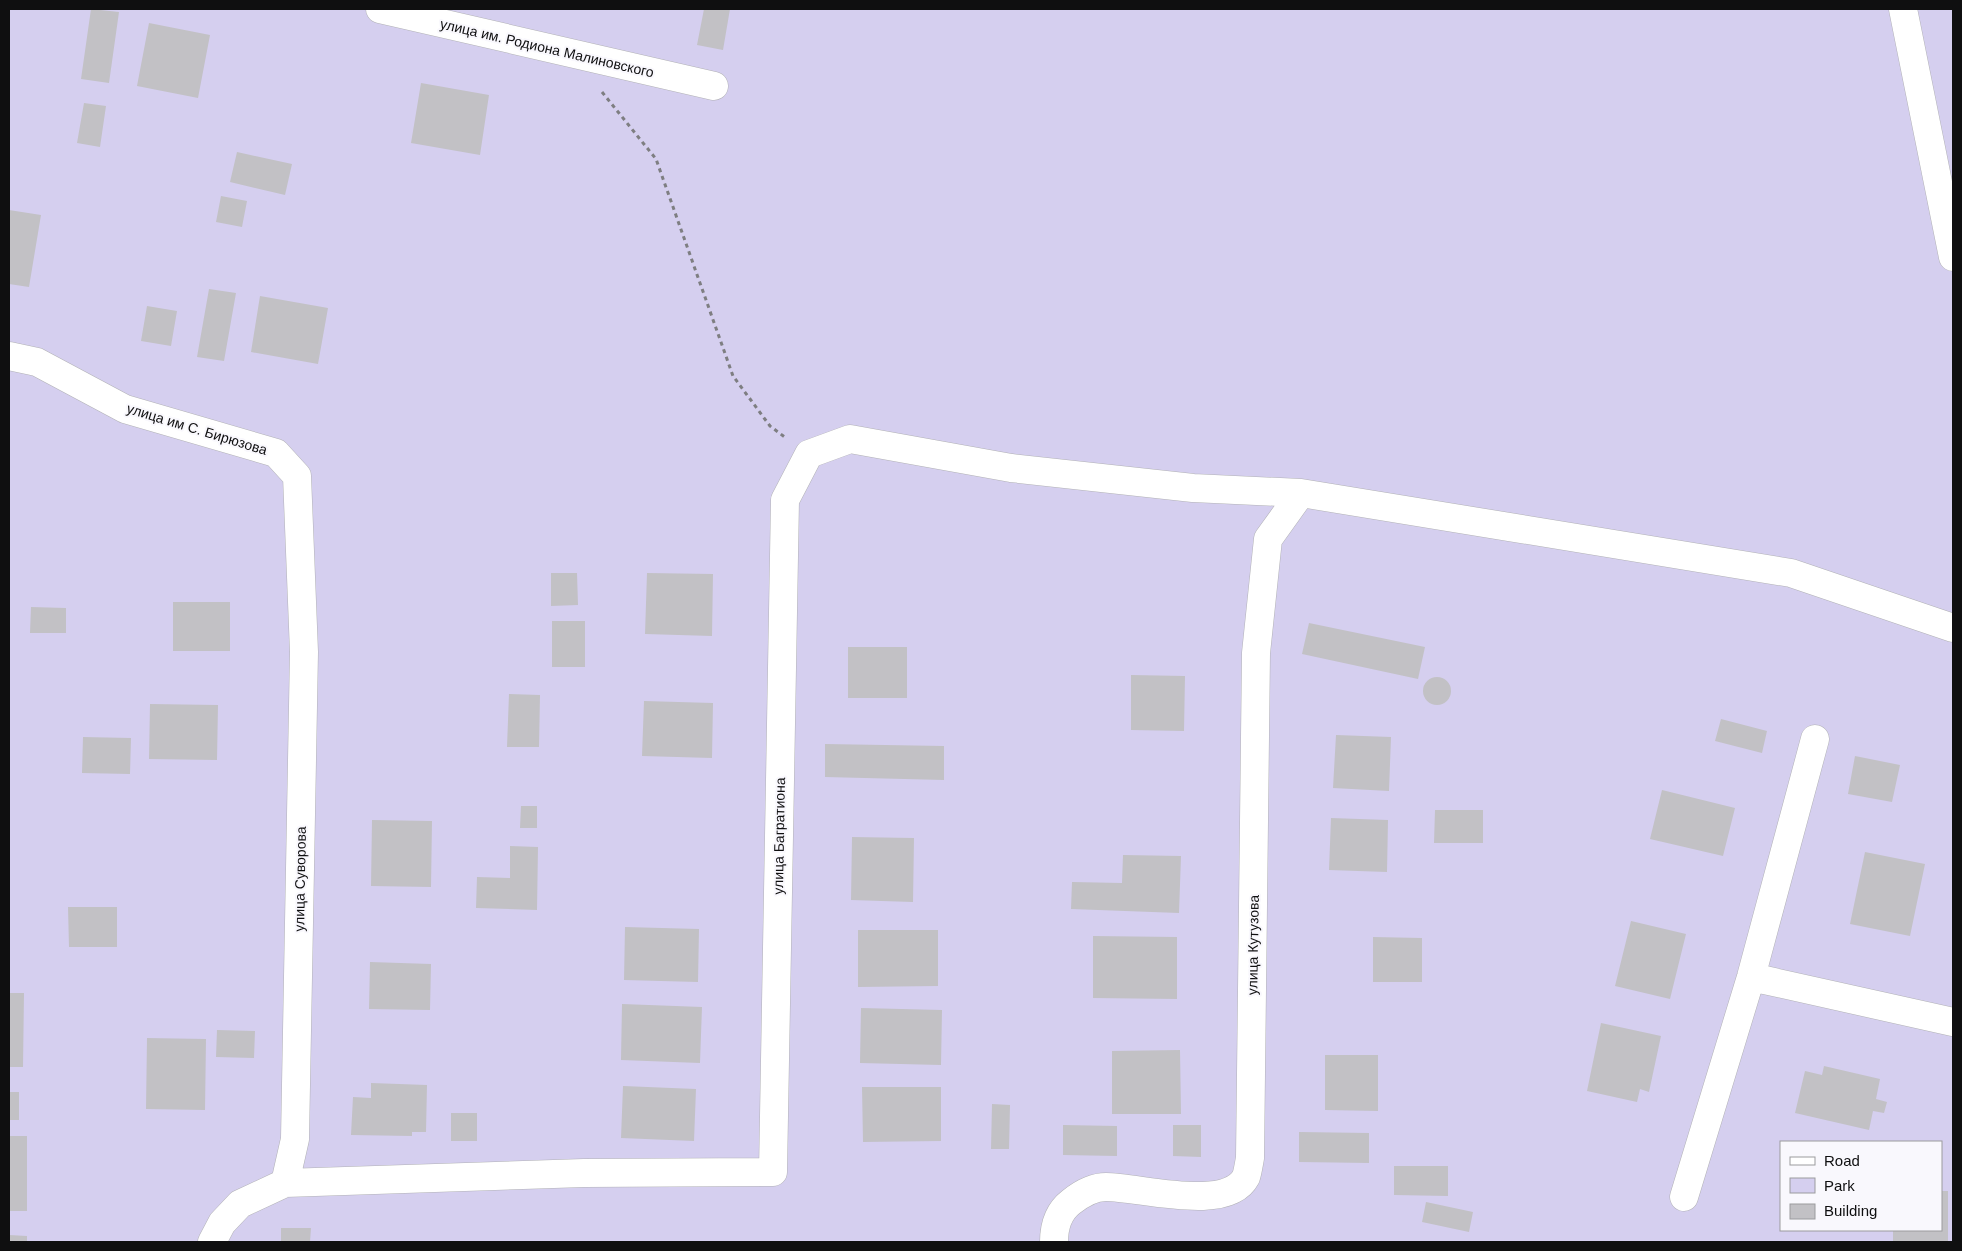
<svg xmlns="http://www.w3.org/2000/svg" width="1962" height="1251" viewBox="0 0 1962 1251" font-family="Helvetica,sans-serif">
	<rect width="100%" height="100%" fill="#f9f8fd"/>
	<path fill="#d5cfef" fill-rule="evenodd" d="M9,9H1953V1242H9ZM1781,1142H1941V1230H1781Z"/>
	<path fill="#c2c1c5" d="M91,9L119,12L109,83L81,79Z
		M704,9H730L723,50L697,45Z
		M149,23L210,35L198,98L137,86Z
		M421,83L489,95L480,155L411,143Z
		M84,103L106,106L100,147L77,143Z
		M237,152L292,164L285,195L230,182Z
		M221,196L247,201L242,227L216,222Z
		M9,210L41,215L29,287L9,284Z
		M209,289L236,293L224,361L197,357Z
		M260,296L328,308L318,364L251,352Z
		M147,306L177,311L171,346L141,341Z
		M551,573H577L578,605L551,606Z
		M647,573L713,574L712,636L645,634Z
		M173,602H230V651H173Z
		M31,607L66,608V633H30Z
		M552,621H585V667H552Z
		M1309,623L1425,647L1418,679L1302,654Z
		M848,647H907V698H848Z
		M1131,675L1185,676L1184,731L1131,730Z
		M1423 691a14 14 0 1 1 28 0a14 14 0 1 1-28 0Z
		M509,694L540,695L539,747H507Z
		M644,701L713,703L712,758L642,756Z
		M150,704L218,705L217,760L149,759Z
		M1721,719L1767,731L1762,753L1715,741Z
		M1336,735L1391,737L1389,791L1333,788Z
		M83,737L131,738L130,774L82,773Z
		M825,744L944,746V780L825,777Z
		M1855,756L1900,765L1892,802L1848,794Z
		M1662,790L1735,808L1723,856L1650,839Z
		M521,806H537V828H520Z
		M1435,810H1483V843H1434Z
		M1331,818L1388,820L1387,872L1329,870Z
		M372,820L432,821L431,887L371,886Z
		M852,837L914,838L913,902L851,900Z
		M510,846L538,847L537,910L476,908L477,877L510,878Z
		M1865,852L1925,864L1910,936L1850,924Z
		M1123,855L1181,856L1179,913L1071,909L1072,882L1122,883Z
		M68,907H117V947H69Z
		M1631,921L1686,934L1670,999L1615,986Z
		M625,927L699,929L698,982L624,980Z
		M858,930H938V986L858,987Z
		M1093,936L1177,937V999L1093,998Z
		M1373,937L1422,938V982H1373Z
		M370,962L431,964L430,1010L369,1009Z
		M9,993H24L23,1067H9Z
		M622,1004L702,1007L700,1063L621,1060Z
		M861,1008L942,1010L941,1065L860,1063Z
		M1601,1023L1661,1036L1649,1092L1640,1089L1637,1102L1587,1091Z
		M217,1030L255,1031L254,1058L216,1057Z
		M147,1038L206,1039L205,1110L146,1109Z
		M1180,1050L1181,1114H1112V1051Z
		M1325,1055H1378V1111L1325,1110Z
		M1824,1066L1880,1079L1876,1099L1887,1102L1884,1113L1873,1111L1869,1130L1795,1113L1805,1071L1822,1075Z
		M371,1083L427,1085L426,1132H412V1136L351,1135L353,1097L371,1098Z
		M623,1086L696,1089L694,1141L621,1138Z
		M862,1087H941V1141L863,1142Z
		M9,1092H19V1120H9Z
		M992,1104L1010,1105L1009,1149H991Z
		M451,1113H477V1141H451Z
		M1063,1125L1117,1126V1156L1063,1155Z
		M1173,1125H1201V1157L1173,1156Z
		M1299,1132L1369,1133V1163L1299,1162Z
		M9,1136H27V1211H9Z
		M1394,1166H1448V1196L1394,1195Z
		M1941,1191H1948V1242H1893V1230H1941Z
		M1426,1202L1473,1212L1469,1232L1422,1222Z
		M281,1228H311L310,1242H281Z
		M9,1235L27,1236V1242H9Z"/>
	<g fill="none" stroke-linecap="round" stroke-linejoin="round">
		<g stroke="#b2b2b6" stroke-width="29">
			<path id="minor" d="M380,9L714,86
				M1903,9L1953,257
				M9,356L37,362L125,409L276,453L297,476L304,652L295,1139L285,1183L240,1204L222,1223L212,1242
				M1751,977L1953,1022
				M285,1183L584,1173L773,1172L785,500L809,454L850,439L1011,468L1193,488L1301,493L1791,573L1953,628
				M1684,1197L1751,977L1815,739
				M1054,1242C1054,1226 1058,1212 1071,1202C1081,1194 1093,1187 1106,1187C1140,1187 1227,1213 1246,1177C1248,1171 1249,1163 1250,1158L1256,653L1268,539L1301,493"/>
		</g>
		<path stroke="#7e7e81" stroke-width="3" stroke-dasharray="4 4" stroke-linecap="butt" d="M602,92L656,159L733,376L770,426L786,438"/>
		<use href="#minor" stroke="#fff" stroke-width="28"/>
	</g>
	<g text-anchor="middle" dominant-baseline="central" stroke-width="4" stroke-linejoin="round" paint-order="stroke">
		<g font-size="14" fill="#0f0f10" stroke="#f9f8fd">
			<text transform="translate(547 48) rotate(13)">улица им. Родиона Малиновского</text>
			<text transform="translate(197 429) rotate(17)">улица им С. Бирюзова</text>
			<text transform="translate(779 836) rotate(-89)">улица Багратиона</text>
			<text transform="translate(300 879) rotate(-89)">улица Суворова</text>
			<text transform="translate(1253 945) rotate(-89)">улица Кутузова</text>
		</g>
	</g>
	<rect width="1962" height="1251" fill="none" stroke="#0f0f10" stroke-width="20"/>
	<rect x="1780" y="1141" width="162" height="90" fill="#f9f8fd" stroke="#9b9b9e"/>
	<rect x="1790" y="1157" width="25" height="8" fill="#ffffff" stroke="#9b9b9e"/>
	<text x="1824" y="1166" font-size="15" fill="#0f0f10">Road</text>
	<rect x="1790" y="1178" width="25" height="15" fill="#d5cfef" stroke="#9b9b9e"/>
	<text x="1824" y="1191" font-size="15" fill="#0f0f10">Park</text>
	<rect x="1790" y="1204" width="25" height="15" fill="#c2c1c5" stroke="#9b9b9e"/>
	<text x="1824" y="1216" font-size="15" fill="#0f0f10">Building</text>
</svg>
